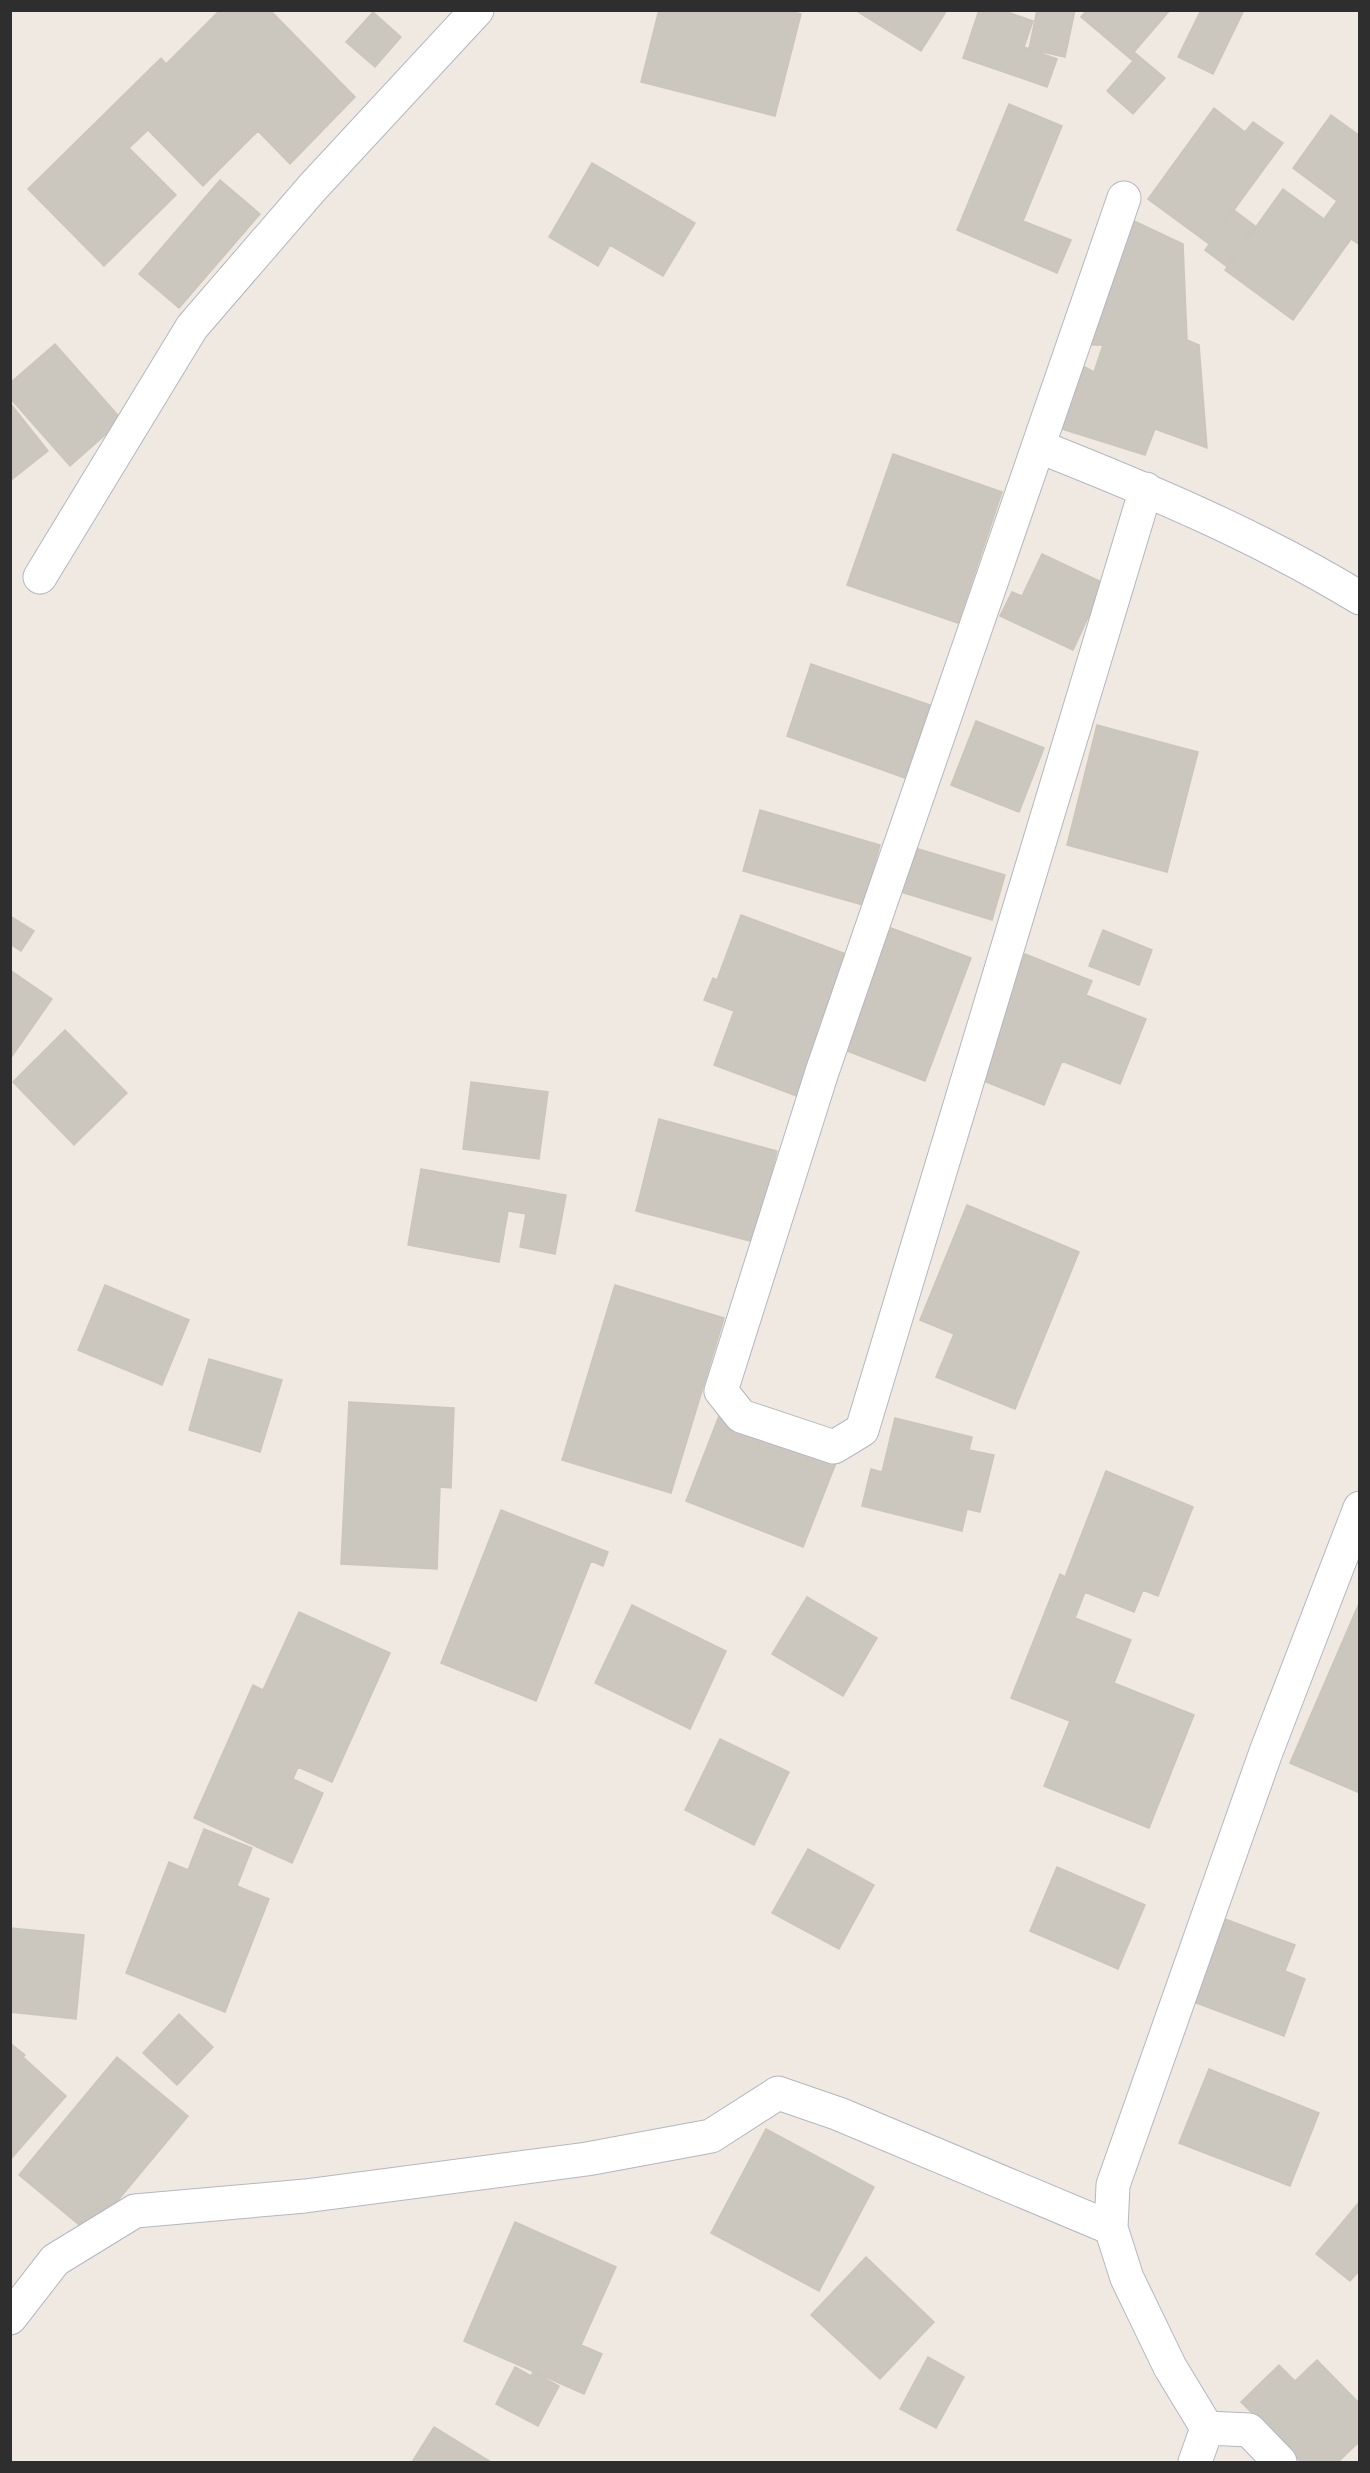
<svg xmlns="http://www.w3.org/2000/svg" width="1370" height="2473" viewBox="0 0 1370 2473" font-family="Mulish,sans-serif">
	<rect width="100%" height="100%" fill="#efe9e1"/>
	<path fill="#cbc7bf" stroke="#cbc5ba" stroke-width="1.5" d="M220,10H270L355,97L290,164L258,131L203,186L148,130L129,148L176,195L104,266L28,189L161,58L166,64Z
		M659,10H789L801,14L775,116L641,82Z
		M855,10H947L921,51Z
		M979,10H1002L1033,21L1024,47L1057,59L1047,87L963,58Z
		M1037,10H1075L1065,57L1029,49Z
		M1087,10H1170L1134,52L1165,78L1133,114L1107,91L1133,61L1081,17Z
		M1201,10H1244L1213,74L1178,57Z
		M373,12L401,37L375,67L346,42Z
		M1009,104L1062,126L1023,221L1071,240L1057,273L957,230Z
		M1214,108L1245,132L1253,122L1283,143L1209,244L1148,199Z
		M1331,115L1360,136V245L1351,239L1293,320L1225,270L1283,189L1324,219L1337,201L1293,168Z
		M592,163L695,223L663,276L610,245L598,266L549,237Z
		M220,180L260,214L179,308L139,274Z
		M1234,210L1255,226L1226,266L1205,250Z
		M1134,221L1183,244L1187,340L1199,345L1207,448L1155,429L1145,455L1062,429L1083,366L1094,372L1103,345H1083Z
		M55,344L122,420L70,466L10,398V383Z
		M10,403L48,451L10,481Z
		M893,454L1002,492L958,623L847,585Z
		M1042,554L1104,583L1073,650L1000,616L1012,592L1022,596Z
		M811,664L930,705L905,778L787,736Z
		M976,721L1044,748L1019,812L951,785Z
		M1097,725L1198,752L1167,872L1067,845Z
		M760,810L880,845L863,905L743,871Z
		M915,848L1005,875L992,920L901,892Z
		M741,915L854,957L802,1098L714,1065L734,1011L704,1000L713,978L717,980Z
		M10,916L34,931L21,951L10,944Z
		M891,928L971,958L925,1081L837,1047L858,989L867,992Z
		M1103,930L1152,950L1139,985L1089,966Z
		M1025,954L1092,981L1086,995L1146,1019L1120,1084L1062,1061L1044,1105L974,1077Z
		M10,970L52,999L10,1059Z
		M65,1030L127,1093L74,1145L13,1082Z
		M471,1082L548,1092L539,1159L463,1149Z
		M659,1119L777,1151L754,1242L636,1211Z
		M421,1169L566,1195L555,1254L520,1247L526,1214L508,1211L499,1262L408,1245Z
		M967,1205L1079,1252L1015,1409L936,1377L954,1334L920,1320Z
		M105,1285L189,1320L162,1385L78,1350Z
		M615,1285L724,1318L671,1493L562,1460Z
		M209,1359L282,1380L260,1452L189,1430Z
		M349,1402L454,1408L451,1488L440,1487L437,1569L341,1564Z
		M719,1416L836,1463L803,1547L686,1501Z
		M895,1418L972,1437L969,1450L994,1455L980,1512L967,1509L962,1531L862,1506L871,1469L882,1472Z
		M1106,1471L1193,1507L1158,1596L1143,1590L1134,1612L1085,1592L1075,1618L1131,1640L1114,1683L1194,1715L1149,1828L1044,1786L1070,1721L1011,1698L1060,1574L1065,1577Z
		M501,1510L608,1552L603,1566L591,1561L536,1701L441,1663Z
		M807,1597L877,1638L843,1696L772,1654Z
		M1360,1601V1793L1290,1763Z
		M632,1605L726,1651L690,1729L595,1683Z
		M299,1612L390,1653L332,1782L298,1767L293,1779L323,1793L292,1863L194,1818L253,1685L263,1690Z
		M720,1739L789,1772L754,1845L685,1810Z
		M204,1829L252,1848L237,1886L269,1899L225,2012L126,1973L169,1862L188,1870Z
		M808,1849L874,1885L839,1949L772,1913Z
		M1057,1867L1145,1905L1118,1969L1030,1931Z
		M1225,1919L1295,1945L1285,1971L1305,1979L1284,2036L1194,2002Z
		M10,1928L84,1935L76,2019L10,2012Z
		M179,2014L213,2047L177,2085L143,2053Z
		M10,2043L25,2055L23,2057L66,2096L10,2160Z
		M117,2057L188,2116L90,2234L19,2175Z
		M1209,2069L1319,2113L1290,2186L1179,2143Z
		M766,2129L874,2187L819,2291L711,2233Z
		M1360,2201V2270L1350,2281L1316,2254Z
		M515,2222L616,2267L581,2345L602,2354L584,2394L464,2341Z
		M866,2257L934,2322L880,2379L811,2315Z
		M928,2357L964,2377L936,2428L900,2409Z
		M1317,2360L1360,2404V2441L1338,2462H1301L1241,2402L1279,2365L1295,2381Z
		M515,2367L531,2376L533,2372L559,2386L538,2426L496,2404Z
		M434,2427L491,2462H412Z"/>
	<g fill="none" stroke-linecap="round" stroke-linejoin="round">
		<g stroke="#b4b7c1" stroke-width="35">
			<path id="minor" d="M1124,198L822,1072L721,1391L741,1416L834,1447L862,1430L1146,489
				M1040,447C1149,490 1258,536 1360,598
				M40,577L192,327L312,188L477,10
				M10,2318L55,2260L135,2211L305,2196L587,2159L711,2136L778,2093L839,2114L1111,2228
				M1207,2428L1249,2430L1280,2462
				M1195,2462L1207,2428L1170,2367L1127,2278L1111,2228L1113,2185L1266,1752L1360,1508"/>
		</g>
		<use href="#minor" stroke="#fff" stroke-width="33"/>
	</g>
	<rect width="1370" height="2473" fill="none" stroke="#2e2e2e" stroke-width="24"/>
</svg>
